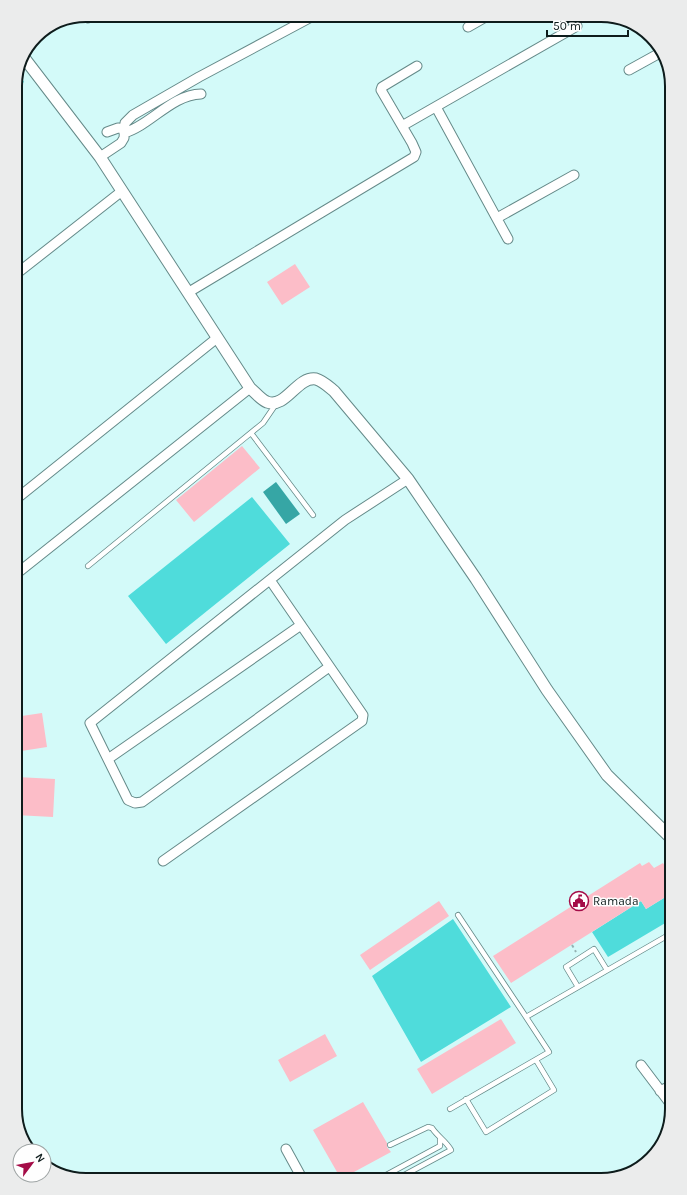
<svg xmlns="http://www.w3.org/2000/svg" width="687" height="1195" viewBox="0 0 687 1195" font-family="Karla,sans-serif">
	<rect width="100%" height="100%" fill="#d3faf9"/>
	<path fill="#4fdcdb" d="M19,74L24,82L15,89V82Z
		M252,497L290,544L166,644L128,596Z
		M672,893V919L608,957L592,932L641,901L646,909Z
		M453,919L511,1007L421,1062L372,976Z"/>
	<path fill="#36a6a5" d="M276,482L300,514L286,524L263,492Z"/>
	<path fill="#fcbdc8" d="M295,264L310,287L282,305L267,282Z
		M242,446L260,468L194,522L176,500Z
		M42,713L47,747L15,752V717Z
		M17,777L55,779L53,817L15,815Z
		M649,862L654,868L663,863L672,877V893L646,909L641,901L511,983L493,956L640,863L642,866Z
		M439,901L449,916L370,970L360,955Z
		M501,1019L516,1043L432,1094L417,1069Z
		M325,1034L337,1056L290,1082L278,1060Z
		M363,1102L387,1143V1147L391,1152L341,1179L313,1130Z"/>
	<g fill="none" stroke-linecap="round" stroke-linejoin="round">
		<g stroke="#658a89" stroke-width="6">
			<path id="service" d="M251,433L313,515
				M88,566L263,423L276,404
				M458,915L526,1017L672,933
				M578,987L566,967L594,949L607,970
				M466,1099L486,1132L554,1090L536,1060
				M450,1109L549,1052L526,1017
				M390,1145L428,1127L432,1128C438,1137 446,1141 451,1150L395,1180
				M377,1180L440,1146V1139"/>
		</g>
		<g stroke="#658a89" stroke-width="11">
			<path id="minor" d="M86,15L88,18
				M468,27L489,15
				M629,70L658,54L664,55
				M436,107L508,239
				M402,126L577,26L567,15
				M107,132L118,128L124,129
				M124,133C151,125 171,95 201,94
				M100,157L121,143L124,138L125,123L133,115L199,77L315,15
				M497,218L574,175
				M15,275L122,191
				M189,292L414,157L416,152L412,143L381,90L382,87L417,66
				M15,500L217,338
				M15,575L250,388
				M329,667L142,802L135,803L128,800L90,723L345,520L408,479
				M108,759L301,625
				M163,861L362,721L363,715L270,580
				M641,1065L672,1106
				M660,1091L672,1085
				M286,1149L303,1180
				M289,1180L300,1175"/>
		</g>
		<g stroke="#658a89" stroke-width="13">
			<path id="tertiary" d="M25,59L100,157L250,388C255,392 261,400 267,402C286,409 297,376 316,379C323,381 329,387 334,391L408,479L476,579L547,690L607,775L672,839"/>
		</g>
		<path stroke="#94b2b2" stroke-width="2" stroke-dasharray="3 3" stroke-linecap="butt" d="M572,945L576,952"/>
		<use href="#service" stroke="#fff" stroke-width="4.5"/>
		<use href="#minor" stroke="#fff" stroke-width="9"/>
		<use href="#tertiary" stroke="#fff" stroke-width="11"/>
	</g>
	<defs>
		<g id="civic-ring" transform="scale(1)"><circle r="9.5" fill="#fefefe" stroke="#a40c47" stroke-width="1.5"/><path d="M-.6-6.5H3V-4.5H.6V-3L4-1V1h2V6H-6V1h2V-1L-.6-3ZM-1.2 2.5V6h2.4V2.5Z" fill="#a40c47"/></g>
	</defs>
	<g fill-rule="evenodd">
		<use href="#civic-ring" x="579" y="901"/>
	</g>
	<g text-anchor="middle" dominant-baseline="central" stroke-width="3" stroke-linejoin="round" paint-order="stroke">
		<g font-size="12" fill="#0e1c1c" stroke="#fefefe" text-anchor="start">
			<text x="593" y="901">Ramada</text>
		</g>
	</g>
	<path d="M0 0H687V1195H0ZM86 22H601A64 64 0 0 1 665 86V1109A64 64 0 0 1 601 1173H86A64 64 0 0 1 22 1109V86A64 64 0 0 1 86 22Z" fill="#ebecec" fill-rule="evenodd"/>
	<path fill="none" stroke="#0e1c1c" stroke-width="2" d="M86 22H601A64 64 0 0 1 665 86V1109A64 64 0 0 1 601 1173H86A64 64 0 0 1 22 1109V86A64 64 0 0 1 86 22Z"/>
	<g transform="translate(32 1163) rotate(58)"><circle r="19" fill="#fefefe" stroke="#9ea4a4"/>
	<path d="M0-3L7 15L0 10L-7 15Z" fill="#a40c47"/>
	<text y="-6" font-size="11" font-weight="bold" text-anchor="middle" fill="#0e1c1c">N</text>
	</g>
	<path d="M547 30v6h81v-6" fill="none" stroke="#0e1c1c" stroke-width="2"/>
	<text x="553" y="30" font-size="12" fill="#0e1c1c" stroke="#fefefe" stroke-width="3" paint-order="stroke">50 m</text>
</svg>
